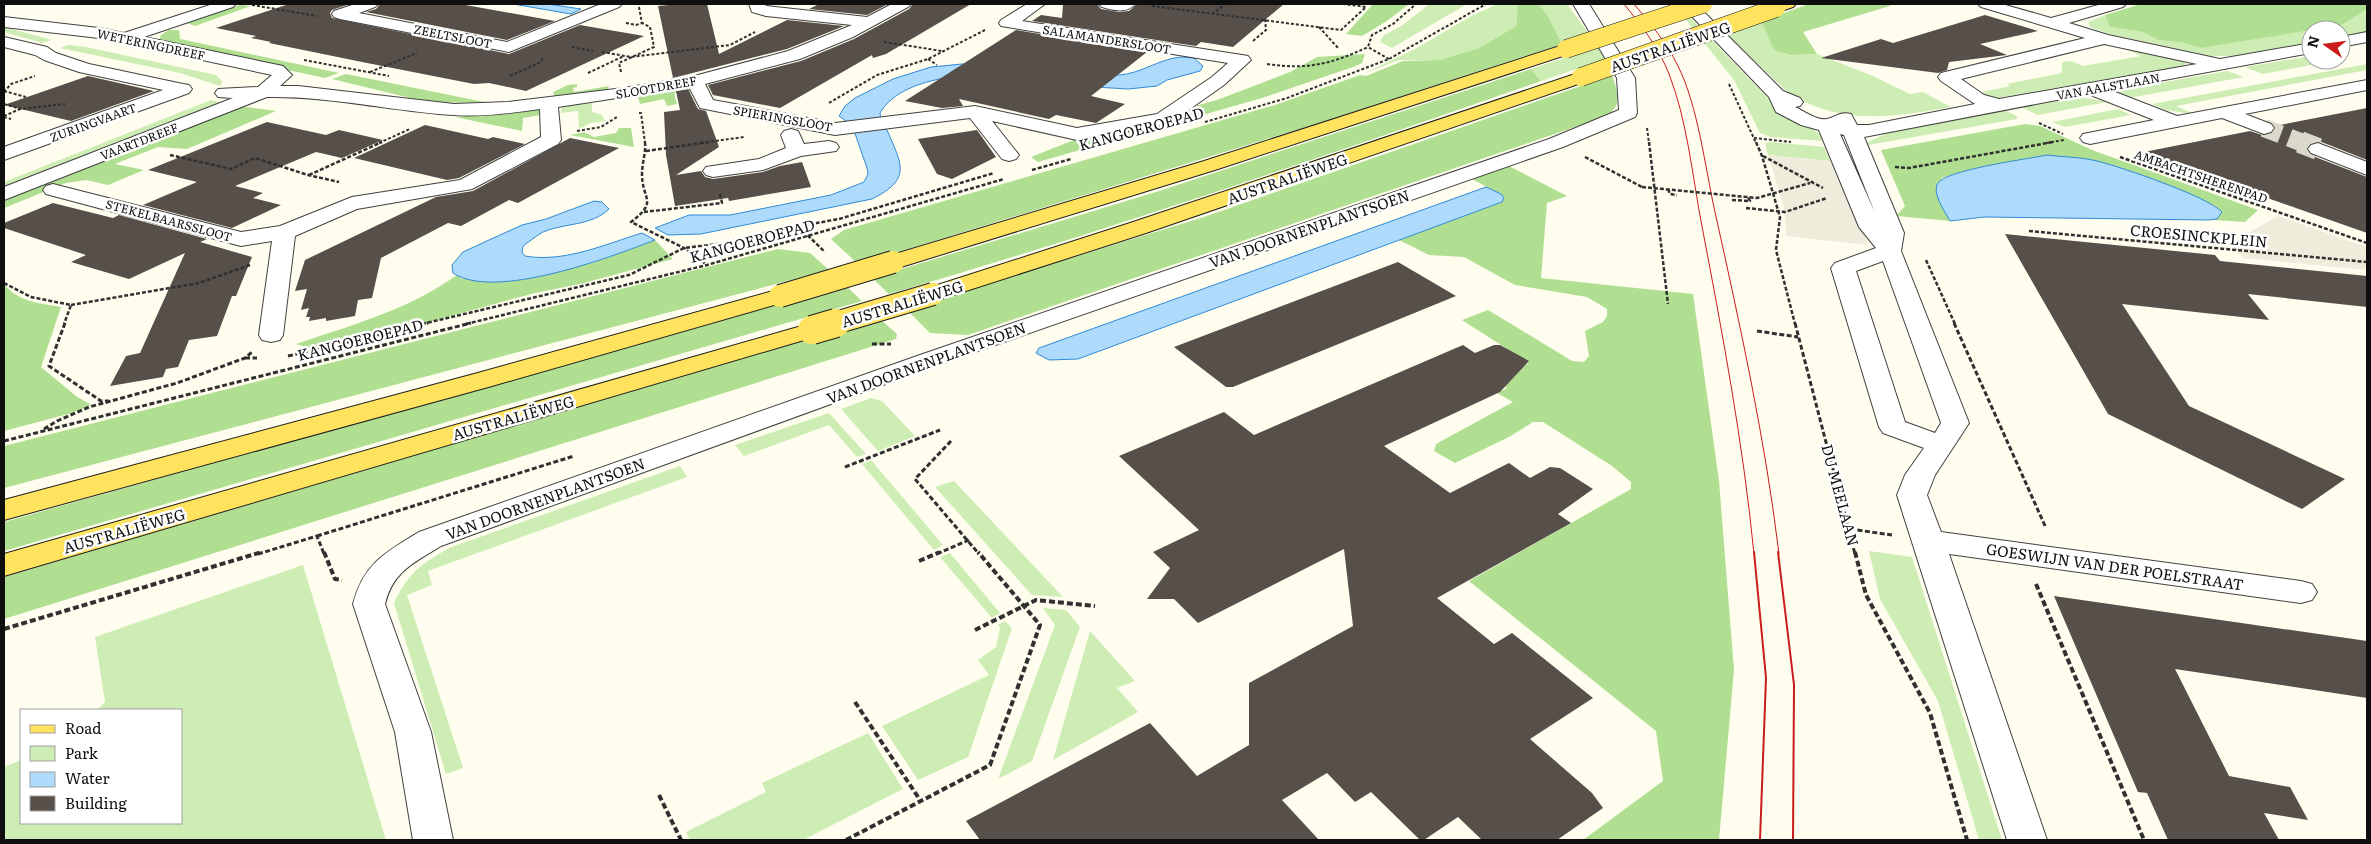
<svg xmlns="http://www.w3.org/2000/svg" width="2371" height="844" viewBox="0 0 2371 844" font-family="Literata,serif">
	<rect width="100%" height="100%" fill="#fffdee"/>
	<path fill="#ceedb4" d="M1429,4H1467L1392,48L1380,42L1384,35L1403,25Z
		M1498,4H1518L1516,26L1479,48L1440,60H1399L1363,74L1415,49L1473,15Z
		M1539,4H1567L1589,34L1562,44L1549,18Z
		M1673,4H1677L1783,114L1809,126L1820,135L1822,141L1771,137L1760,133L1734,80Z
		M2367,9V34L2341,38V30H2311V44L2237,56H2211L2109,34L2090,27L2088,22L2105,15L2110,27L2143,32L2158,40L2184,43L2201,48L2356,15Z
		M1761,21L1774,50L1790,55L1817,54L1873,76L1910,94L1923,92L1951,107C1894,117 1843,126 1790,94L1726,34Z
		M4,27L52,40L42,43L4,32Z
		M68,45L86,47L216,75L222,81L220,86L180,73L60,48Z
		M1600,46L1606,59L1541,81L1531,69Z
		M2128,50C2148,49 2168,55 2186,63L2185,66L1997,98L1986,97L1982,92L2010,86L2007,84L2062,73V62L2071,61L2083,66L2141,56Z
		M2311,56V60H2338L2263,74L2245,67Z
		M2367,64V70L2176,106L2192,113L2191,114L2166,110L2152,104Z
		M2227,71L2244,77L2129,98L2120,93V90L2126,89Z
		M2081,97L2107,102L2038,115L2021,107Z
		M211,100L228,104L4,190V182Z
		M592,103V112L602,115L605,121L591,123L579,129L578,111L561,113L562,106Z
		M2118,109L2131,115L2065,127L2052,122Z
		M2004,110L2017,116V119L1868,145L1866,143L1896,129Z
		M1770,142L1824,147L1830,161L1768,155L1765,143Z
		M871,398L882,401L915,436L878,451L841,409Z
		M829,413L866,454L857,457L829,425L744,456L735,445Z
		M871,460L943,545L934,550L862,464Z
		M680,466L687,477L428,571L432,585L407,595L463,768L446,774L394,603C409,572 420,565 449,548Z
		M954,481L1063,597L1032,595L935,487Z
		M1869,551L1912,557L2002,840H1979L1938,701L1880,599Z
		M950,553L1000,613L992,618L940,557Z
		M303,565L386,840H4V767L21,760V823H181V710H97L105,702L95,637Z
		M1043,608L1066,610L1080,627L1032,761L998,779L1055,625Z
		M1005,621L1012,628L968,757L918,780L882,726L989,675L978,660L996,647L1000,628L998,625Z
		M1090,631L1135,681L1117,688L1138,712L1053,760Z
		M868,733L903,789L803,840H690L686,832L766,792L762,783Z"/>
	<path fill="#b0df92" d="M1373,4H1409L1387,21L1362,36L1346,34Z
		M1518,4H1539L1549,18L1562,44L1319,123L895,253L857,263L831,239L844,230L1275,105L1360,75L1366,76L1403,61L1440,60L1479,48L1516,26Z
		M1809,4H1891L1890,6L1803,32L1817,54L1790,55L1774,50L1761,21Z
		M2141,4H2367V9L2341,25L2201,48L2184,43L2158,40L2143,32L2110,27L2105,15Z
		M240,5L251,6L195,26L187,23Z
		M169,30H179L180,39L339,73L325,78L158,42L161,35Z
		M1365,54L1362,63L1353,67L1262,98L1038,162L1031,157L1079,138L1217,100L1290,72L1317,57Z
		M1531,69L1541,81C1325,156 1109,230 889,294L872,278L1156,192Z
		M346,74L489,103L427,102L332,79Z
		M1612,75C1619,96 1623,108 1601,118L968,335L930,333L906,309L1207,216Z
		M577,84V87L573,88L574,92L609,86L607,91L555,98L553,92L568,85Z
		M689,89L692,91L674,93L677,104L667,106L664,99L640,104L638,97Z
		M238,106L276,111L187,149L158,147L115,164L144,170L108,185L86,180L66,183L4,208V198Z
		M539,110L541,115L523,118L522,131L455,117Z
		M2025,124L2040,126L2092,150L2258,210L2245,222L2214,220L2222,212L2217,207L2194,196L2087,159L2047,155L1958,173L1942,178L1936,191L1950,221L1896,216L1905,206L1881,150Z
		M619,128H631L634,147L570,135L584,132L594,137L616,133Z
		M1507,165L1567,196L1547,203L1541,278L1693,294L1719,481L1734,670L1719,840H1583L1663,781L1656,731L1469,581L1631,489V482L1612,466L1543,422H1533L1509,437L1455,463L1434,451L1436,444L1513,402L1497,393L1507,388L1493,379L1529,363L1462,320L1488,310L1572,361L1584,362L1589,356L1585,331L1603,322L1607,316V309L1587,297L1515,285L1464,257L1429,255L1399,240L1502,202L1500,194L1470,178Z
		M655,240L673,259L580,284L535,293L322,351L296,344C352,325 408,310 457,275L462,279L592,263Z
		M778,249L810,253L829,270L4,488V446Z
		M4,284C19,302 38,303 61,307L41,367L76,396L91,405L72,413L4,431Z
		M845,285L862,301L4,551V522Z
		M879,318L897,334L896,339L4,619V577Z"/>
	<path fill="#f0ecdc" d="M1768,155L1830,161L1842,178L1868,245L1786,236L1785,212Z
		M2278,216L2367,247V270L2243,258L2230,243Z"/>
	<path fill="#aedafb" stroke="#2f8ad8" d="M513,4H548L581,9L571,14Z
		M1181,57L1194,58L1203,66L1200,71L1167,80L1157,86L1128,89L944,78C920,83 893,91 880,113L882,127L887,130C902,165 912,179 872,199L701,234L668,235L655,228L689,215H730L831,195L864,182L868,174L867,168L852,125L839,116L845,106L855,98L893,79L931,67L962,64L1001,65L1120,75C1142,73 1159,59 1181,57Z
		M2047,155C2063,157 2081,157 2097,161C2121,167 2207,196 2222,212L2217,219L2208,220L1984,217L1950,221C1945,212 1933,195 1937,185C1941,170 2029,159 2047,155Z
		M1486,187L1501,194L1504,198L1502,202L1078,359L1049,360L1036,353L1039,348Z
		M594,201L602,202L609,209C592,226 564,223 543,232C536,236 530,241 523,246L522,252L525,256C564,263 606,244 642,233L655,240C611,257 495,301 453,273L452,265L463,252L489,240L522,225L546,219Z"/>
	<path fill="#574f49" d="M289,4H350L332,10L330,13L332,18L509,54L580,25L644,36L526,91L489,83L474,84L367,63L269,43L271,42L251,38L256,36L216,28Z
		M380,4H460L555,21L507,40L366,12L376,9Z
		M679,4H707L719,54L787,20L844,26L787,49L673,78L658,6Z
		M819,4H888L867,15L809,9Z
		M913,4H971L886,54L873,58L872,55L780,108L713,95L708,85L801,61L854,39L909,9Z
		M1063,4H1097L1101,9L1119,12L1129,11L1137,4H1284L1233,47L1201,42L1196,46L1032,21L1041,15L1062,18Z
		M1985,15L2038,31L1980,44L2007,55L1949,62L1947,70L1938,73L1821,58L1881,39L1893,43Z
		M1016,30L1147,52L1091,96L1125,104L1096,123L1056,115L1049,119L959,99L963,106L942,108L905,101Z
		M88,76L154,91L71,121L4,105Z
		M688,89L698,109L706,111L719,147L676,175L701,171L705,177L713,179L763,172L780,166L802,162L811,187L729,201L728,198L675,206L666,155L664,112L680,110L676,91Z
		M2367,108V160L2319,141L2310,143L2306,149L2310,155L2367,177V233L2139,153L2250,131L2265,136L2272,133L2275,126Z
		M267,122L326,135L339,130L383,140L342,158L316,152L235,186L263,193L253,198L281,205L232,228L143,205L197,182L148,170Z
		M425,125L488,139L493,137L525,144L459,178L447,180L354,158Z
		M977,130L996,157L952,179L937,174L918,139Z
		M570,138L619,148L518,203L509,200L461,226L448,223L381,258L372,298L358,300L355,316L326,321V318L309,321L310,317H306L309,308L301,310L307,289L295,291L305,260L436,197L473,191Z
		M53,203L113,218L119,215L207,239L200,242L252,257L236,296H232L217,336L189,340L178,367L166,369L163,377L110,386L126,356L140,353L185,253L129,279L71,262L86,255L4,228V223Z
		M2005,234L2215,255L2220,261L2367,276V307L2248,294L2269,320L2122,304L2189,406L2345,479L2302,509L2108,414Z
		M1398,262L1456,296L1233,387H1226L1174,347Z
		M1463,345L1475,353L1494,345H1500L1529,361L1500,392L1384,446L1450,493L1509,463L1530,478L1550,467L1560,468L1593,489L1558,514L1571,523L1437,598L1494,644L1512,633L1593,698L1530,739L1592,793L1603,808L1557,840H1482L1458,817L1424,840H1420L1371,792L1355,802L1327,773L1282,800L1319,840H980L966,821L1150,723L1197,776L1249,745V683L1353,626L1344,549L1198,623L1174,599H1147L1170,568L1153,552L1199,530L1119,456L1224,412L1254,435Z
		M2054,596L2367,641V698L2175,669L2229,776L2290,787L2308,820L2264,813L2279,840H2168L2147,793L2138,792Z"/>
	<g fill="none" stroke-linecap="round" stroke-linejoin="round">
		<path stroke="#dbd9cc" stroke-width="18" stroke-dasharray="18 9" stroke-linecap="butt" d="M2264,128L2303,143"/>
		<path stroke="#dbd9cc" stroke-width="22" stroke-dasharray="22 11" stroke-linecap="butt" d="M2300,142L2318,149"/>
		<g stroke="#414141" stroke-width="2">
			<path id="minor" d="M213,4H236L233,7L144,37L283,66L292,75L280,86H298L454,104L508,102L624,88L694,76L788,51L852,25L766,16L752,12L749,4H765L766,6L867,17L892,4H911L908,7L853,37L800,59L705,84L713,100L835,123L975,106L1077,128L1157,114L1212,77L1228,63L1001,26L999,23L1001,20L1027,4H1045L1022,21L1242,55L1248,56L1251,60L1224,85L1170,123L1163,125L1077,140L992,121L1019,155L1016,159L1009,161L1002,159L970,118L835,135L700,108L689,87L558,107L561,140L558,144L472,189L357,209L295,236L283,335L280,340L271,342L262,340L259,335L272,241L241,246L46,194L43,190L46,186L53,184L241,232L280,226L352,197L460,180L541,137L540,109C512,113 481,117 453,115C391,111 330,96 267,97L4,200V187L233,98L218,97L215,93L218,89L258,87L272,75L99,38L4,27V17L99,28L124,33Z
				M355,4H378L375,7L359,13L507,42L601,4H622L619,7L509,52L340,19L334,17L332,14L334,11Z
				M1099,4H1135C1127,14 1112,10 1102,7Z
				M1573,4H1589L1635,78L1637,113L1635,117L1563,147L938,365L441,546C414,563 393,571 385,604L431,732L453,840H413L395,732L353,604C363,564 386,552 419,532L920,355L1549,139L1619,110L1617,78Z
				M1680,4H1696L1783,91L1800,98L1803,102L1800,106L1795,107C1804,111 1817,121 1827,119C1836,117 1840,111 1851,114L1857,125H1869L1975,104L1941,81L1938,77L1941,73L2085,38L1981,7L1978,4H2002L2051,18L2102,4H2126L2123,7L2069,23L2108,35L2220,59L2311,43V53L2110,90L2177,116L2367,80V90L2245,114L2271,124L2274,128L2271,132L2264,134L2222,118L2090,144L2083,142L2080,138L2083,134L2154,120L2088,94L1864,137L1904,233L1901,251L1969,423L1935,475L1927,495L1941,532L2301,581L2312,584L2317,592L2312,600L2301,603L1949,554L2047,840H2007L1897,495L1905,475L1924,448L1883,433L1879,427L1831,268L1835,263L1876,248L1859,227L1819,130L1801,125L1776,112L1769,97ZM2104,44L2197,64L1999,99L1984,95L1961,79ZM1840,134L1844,135L1875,213ZM1883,261L1941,423L1935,433L1905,422L1856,271Z
				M2367,32V42L2341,47V37Z
				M4,37L47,47L56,53L89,64L183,84L189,85L192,89L189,93L4,160V147L163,90L79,72L44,60L35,55L4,47Z
				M791,129L798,131L804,144L829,141L836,143L839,147L836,151L801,156L763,170L713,177L706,175L703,171L706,167L759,159L786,148L781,135L784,131Z
				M2318,143L2367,162V175L2311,153L2308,149L2311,145Z"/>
		</g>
		<g stroke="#1f1f1f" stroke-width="2">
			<path id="major" d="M1773,4H1796L1793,7L1776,13L1768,8Z
				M1566,44L1572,45L1574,49L1572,53L1218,169L901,267L893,269L885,267L882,262L885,257L1204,161Z
				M1581,72L1587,73L1590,77L1587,81L1146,233L941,299L933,301L925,299L921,294L925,289L1130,223Z
				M780,289L788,291L792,296L788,301L492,386L4,520V500L474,374Z
				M812,323L821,325L824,330L821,335L4,576V554Z"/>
		</g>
		<path stroke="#303030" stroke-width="2" stroke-dasharray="3 2" stroke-linecap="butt" d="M252,5L317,16
			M1152,6L1341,30L1366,7L1344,4
			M639,7L642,23
			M1212,14L1226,4
			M626,23L636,25L642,23
			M1319,27L1339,49
			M1253,41L1266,30L1265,19
			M884,42L942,51
			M572,47L593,51
			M602,52L631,57L730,45L755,32
			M928,59L937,65
			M1389,59L1368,47L1372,35L1393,24L1416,4
			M304,60L389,76
			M1267,64C1308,70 1331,64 1368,47
			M370,72L417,53
			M621,72L619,63L654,47L650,27L642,23
			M588,73L624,56
			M510,76L541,62L543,57
			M1729,84L1756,143
			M4,91L26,97
			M4,92L11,84L35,76
			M829,103L877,75L928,59L985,30
			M4,104L21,109L65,104
			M639,113H641L645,143
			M4,116L20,109
			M4,117L11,119
			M1205,122L1287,98L1389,59L1486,4
			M2039,123L2063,134
			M1647,128L1649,143
			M577,131L601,127L617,117
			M1754,138L1791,142
			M379,143L410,129
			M701,143L744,137
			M2046,143L2064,140"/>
		<path stroke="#303030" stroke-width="2.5" stroke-dasharray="4 2" stroke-linecap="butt" d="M645,142C646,153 642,163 642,174C642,200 659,201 631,222L684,248L707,265
			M1649,142L1668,304
			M1756,142L1762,156L1780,217L1776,250L1795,324
			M646,151L709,142
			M170,155L231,169L255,158L308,175L339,182
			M1763,156L1823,188
			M1585,157L1642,187
			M2120,157L2367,243
			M1895,167L1909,168L2053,142
			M1032,170L1071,159
			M309,175L382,142
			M1668,189L1670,194L1677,195
			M1732,200L1750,201L1748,197
			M1746,208L1785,212L1827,198
			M644,212L722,203L720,194
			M799,227L825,252
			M2029,231L2367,262
			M1926,260L1955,324
			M4,283L31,297L71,305L64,324
			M71,305L199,283L250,265
			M422,324L629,275L684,248L726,243L772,231L839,219L994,173
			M466,324L707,265L1004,179"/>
		<path stroke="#303030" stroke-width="3" stroke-dasharray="5 2.5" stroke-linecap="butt" d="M65,323L49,366L101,401H109
			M1795,323L1855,554
			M1954,323L2046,528
			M1757,331L1798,337
			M872,344H891
			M288,356L428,323
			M245,358H257
			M44,429L57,421L89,407L177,383L245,358L252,352
			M4,441L471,323
			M951,441L915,479L979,554
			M845,467L940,430
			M1850,529L1892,535
			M317,536L574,456
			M258,554L317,536L324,554
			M937,554L969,540"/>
		<path stroke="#303030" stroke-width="4" stroke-dasharray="6 3" stroke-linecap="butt" d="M324,552L335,579L342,580
			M1855,552L1866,595L1930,713L1967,840
			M919,561L940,552
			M2036,584L2144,840
			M4,629L262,552
			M975,630L1036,600L1095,606
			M855,702L920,800
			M659,795L681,840
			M846,840L990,765L1040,625L978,552"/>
		<use href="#minor" fill="#fff" fill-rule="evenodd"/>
		<use href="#major" fill="#ffe25e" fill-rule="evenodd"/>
		<path stroke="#ca1c1a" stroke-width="1" d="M1624,4C1641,25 1659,48 1669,74C1687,120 1692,173 1701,221C1722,331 1743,442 1754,554
			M1634,4C1650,23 1667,43 1678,66C1698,106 1705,167 1715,212C1740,325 1765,438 1779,554"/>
		<path stroke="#ca1c1a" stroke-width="2" d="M1754,552L1766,678L1760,840
			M1778,552L1794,685L1793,840"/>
		<g stroke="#1f1f1f" stroke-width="19" stroke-linecap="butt">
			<path id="major-bridge-far2" d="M1566,49L1703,4
				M1581,77L1776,8"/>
		</g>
		<g stroke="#1f1f1f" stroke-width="24" stroke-linecap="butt">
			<path id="major-bridge-far1" d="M780,296L893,262
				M832,324L933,294"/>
		</g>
		<g stroke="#1f1f1f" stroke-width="30" stroke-linecap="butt">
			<path id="major-bridge" d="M812,330L836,323"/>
		</g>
		<path stroke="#303030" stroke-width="2.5" stroke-dasharray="4 2" stroke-linecap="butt" d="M1642,187L1757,198L1810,183"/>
		<use href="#major-bridge-far2" stroke="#ffe25e" stroke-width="18"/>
		<use href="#major-bridge-far1" stroke="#ffe25e" stroke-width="22"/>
		<use href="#major-bridge" stroke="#ffe25e" stroke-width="28"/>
	</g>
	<g text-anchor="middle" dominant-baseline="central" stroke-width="5" stroke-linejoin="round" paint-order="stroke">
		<g font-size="12" fill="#0e0e0e" stroke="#fff">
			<text transform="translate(453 36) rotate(11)">ZEELTSLOOT</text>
			<text transform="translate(1107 39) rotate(9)">SALAMANDERSLOOT</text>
			<text transform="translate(151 44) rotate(12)">WETERINGDREEF</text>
			<text transform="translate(2108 86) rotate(-10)">VAN AALSTLAAN</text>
			<text transform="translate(656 87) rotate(-10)">SLOOTDREEF</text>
			<text transform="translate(783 118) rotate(10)">SPIERINGSLOOT</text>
			<text transform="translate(93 122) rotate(-20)">ZURINGVAART</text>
			<text transform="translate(139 141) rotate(-21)">VAARTDREEF</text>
			<text transform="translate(2201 176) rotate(19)">AMBACHTSHERENPAD</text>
			<text transform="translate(169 220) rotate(15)">STEKELBAARSSLOOT</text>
		</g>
		<g font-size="15" fill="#0e0e0e" stroke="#fff">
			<text transform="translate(1670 46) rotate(-19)">AUSTRALIËWEG</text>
			<text transform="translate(1141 128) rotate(-15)">KANGOEROEPAD</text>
			<text transform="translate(1287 178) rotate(-19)">AUSTRALIËWEG</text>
			<text transform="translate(1309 228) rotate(-19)">VAN DOORNENPLANTSOEN</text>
			<text transform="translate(2199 235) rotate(5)">CROESINCKPLEIN</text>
			<text transform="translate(752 240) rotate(-15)">KANGOEROEPAD</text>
			<text transform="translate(902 303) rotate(-17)">AUSTRALIËWEG</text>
			<text transform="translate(360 339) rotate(-14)">KANGOEROEPAD</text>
			<text transform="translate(926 362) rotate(-20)">VAN DOORNENPLANTSOEN</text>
			<text transform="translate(513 417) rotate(-16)">AUSTRALIËWEG</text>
			<text transform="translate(1841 495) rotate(75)">DU MEELAAN</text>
			<text transform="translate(545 498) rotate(-20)">VAN DOORNENPLANTSOEN</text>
			<text transform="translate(124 530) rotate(-16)">AUSTRALIËWEG</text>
			<text transform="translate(2115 566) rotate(8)">GOESWIJN VAN DER POELSTRAAT</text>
		</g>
	</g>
	<rect width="2371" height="844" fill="none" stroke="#0e0e0e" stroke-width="10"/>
	<rect x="20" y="709" width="162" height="115" fill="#ffffff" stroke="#9f9f9f"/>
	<rect x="30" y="725" width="25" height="8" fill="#ffe25e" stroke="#9f9f9f"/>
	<text x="65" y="734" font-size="15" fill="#0e0e0e">Road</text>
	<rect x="30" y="746" width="25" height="15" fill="#ceedb4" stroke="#9f9f9f"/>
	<text x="65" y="759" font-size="15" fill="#0e0e0e">Park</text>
	<rect x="30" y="772" width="25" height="15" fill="#aedafb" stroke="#9f9f9f"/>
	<text x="65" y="784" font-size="15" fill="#0e0e0e">Water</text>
	<rect x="30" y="796" width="25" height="15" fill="#574f49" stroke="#9f9f9f"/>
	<text x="65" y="809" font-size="15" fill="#0e0e0e">Building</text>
	<g transform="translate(2326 45) rotate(284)"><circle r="24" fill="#ffffff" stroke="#9f9f9f"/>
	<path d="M0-4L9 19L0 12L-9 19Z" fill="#ca1c1a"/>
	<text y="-8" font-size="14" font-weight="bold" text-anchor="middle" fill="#0e0e0e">N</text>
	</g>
</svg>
